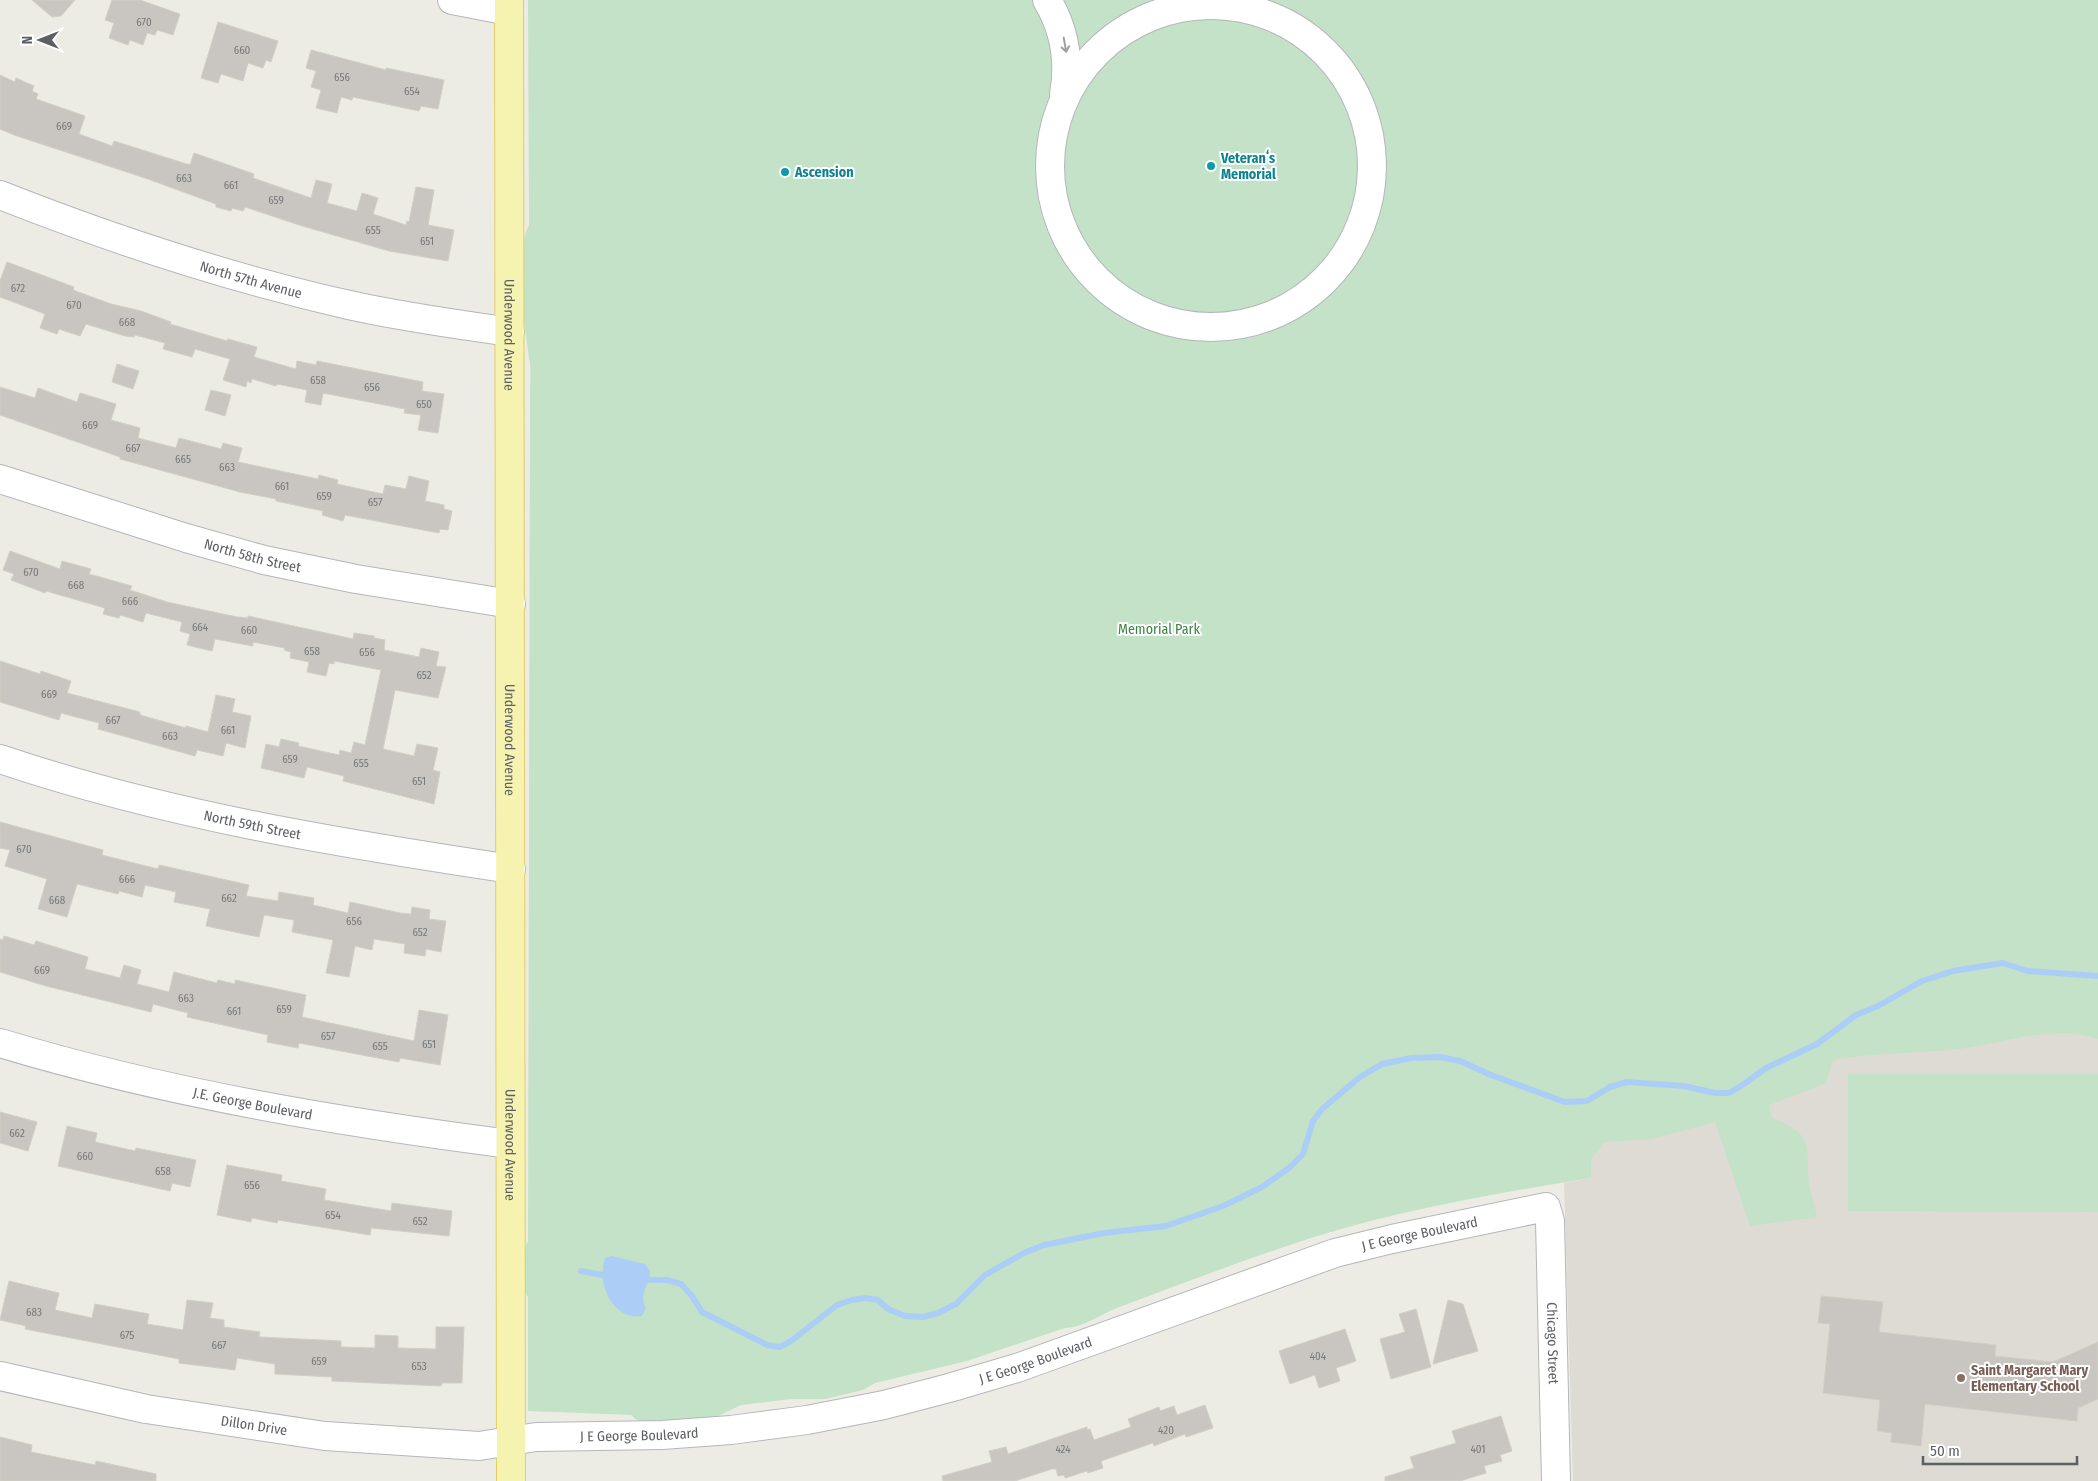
<svg xmlns="http://www.w3.org/2000/svg" width="2098" height="1481" viewBox="0 0 2098 1481" font-family="'Fira Sans Condensed',sans-serif">
	<rect width="100%" height="100%" fill="#edece4"/>
	<path fill="#dddbd3" d="M2098,1015V1481H1573L1564,1183L1591,1178V1152L1597,1142L1834,1057Z"/>
	<path fill="#c3e2c7" d="M528,0H2098V1039C2055,1023 2002,1044 1959,1049C1918,1053 1878,1053 1837,1059L1832,1063L1826,1083L1769,1105L1772,1118C1815,1136 1806,1143 1809,1182C1810,1193 1815,1206 1817,1217L1750,1226L1715,1122L1651,1139L1605,1142L1591,1159V1178C1487,1195 1381,1213 1281,1248C1226,1267 1172,1287 1117,1308C1099,1315 1085,1327 1065,1328L967,1361L875,1383L863,1390L825,1399H792L741,1405L714,1418L650,1427L634,1418L632,1415L528,1411V1297C519,1282 521,1256 528,1241L530,395C530,385 531,374 530,364C525,329 513,255 529,225Z
		M1848,1074H2098V1212L1848,1211Z"/>
	<path fill="#accef6" d="M612,1256L645,1264L650,1271C650,1287 638,1292 646,1308L642,1316C613,1320 596,1284 605,1258Z"/>
	<g fill="none" stroke-linecap="round" stroke-linejoin="round">
		<path stroke="#accef6" stroke-width="6" d="M581,1271L603,1275
			M650,1280H667L681,1284L692,1296L702,1312L767,1345L780,1347L791,1341L837,1305L852,1300L866,1298L878,1300L888,1309L905,1316L923,1317L938,1313L956,1304L985,1275L1024,1253L1044,1245L1104,1233L1166,1226L1223,1206L1262,1187L1289,1168L1303,1154L1313,1121L1322,1109L1360,1077L1382,1064L1411,1058L1440,1057L1460,1061L1491,1075L1565,1102L1587,1101L1610,1087L1627,1082L1684,1086L1715,1093H1729L1744,1084L1766,1068L1817,1044L1856,1015L1878,1006L1922,981L1953,971L2003,963L2027,971L2098,976"/>
	</g>
	<path fill="#c9c6c1" stroke="#d1cec3" d="M32,0H75L61,16L52,17Z
		M112,0H140L180,14L173,35L157,30L155,35L147,33L143,45L130,40L128,45L109,38L114,23L105,20Z
		M218,22L278,41L271,62L266,60L263,68L248,63L243,81L221,74L218,83L201,78Z
		M311,50L386,70V68L444,80L438,109L421,106L419,111L353,97L352,100L341,97L337,113L316,108L321,90L311,87L316,71L306,68Z
		M0,75L15,82L16,78L34,86L32,91L38,94L36,99L85,116L79,134L112,146L114,141L190,165L194,153L254,174L253,178L311,198L316,180L332,184L327,203L357,211L362,193L378,198L373,214L406,225L407,221L409,222L416,187L434,190L428,225L454,230L448,261L389,251L299,225L245,207L243,211L232,208L231,211L216,207V204L148,179L14,135L0,129Z
		M7,262L74,287L73,290L111,304L141,311L171,322L170,324L227,341L228,339L257,347L254,357L296,369L297,361L316,365L317,361L423,382L422,391L444,394L438,433L418,430L421,415L404,413L405,409L323,393L321,405L305,402L307,390L277,384L276,386L252,379L251,383L247,381L246,387L223,380L230,359L195,349L192,357L163,349L165,343L135,335L134,337L125,336L86,324L80,336L59,329L57,334L40,328L45,314L0,297V281Z
		M117,364L139,371L133,389L112,382Z
		M0,387L35,398L38,388L77,402L80,393L116,404L111,420L140,428L138,438L176,448L179,438L221,449L223,443L242,448L238,462L318,479L319,475L338,480L337,484L383,494L385,485L406,489L409,476L429,481L425,501L444,505V509L452,511L448,530L440,529L439,533L345,515L343,521L322,515L323,511L276,501V499L240,492L120,459V457L0,415Z
		M211,390L231,395L225,416L205,410Z
		M10,551L60,569L62,561L91,569L89,574L132,586L130,590L167,602L237,617L248,618V616L353,639L354,633L374,636V638L385,640L384,650L419,657L421,648L439,652L436,666L446,667L438,698L395,690L383,749L414,756L417,744L438,748L433,770L440,772L434,804L343,781L344,776L307,767L304,778L261,768L266,744L279,747L281,739L299,743L298,746L339,755L340,750L351,753L354,742L365,745L381,670L334,661V664L329,663L326,676L307,672L309,662L290,658L291,652L284,650L285,648L253,642V646L215,639L212,651L187,645L190,634L180,631L182,622L146,613L143,622L120,615L119,618L103,614L105,608L46,591L45,593L11,580L14,574L3,570Z
		M0,661L40,674L41,671L71,681L67,693L140,712V715L186,728V726L208,732L216,695L235,699L232,712L251,716L245,748L226,743L223,756L197,750L195,756L98,729L99,723L61,713L59,720L0,702Z
		M0,822L103,850L102,855L158,869L159,865L249,885L246,896L278,901L279,892L314,898L313,905L348,913L350,902L400,913L411,914L412,907L430,910L429,919L446,921L441,952L426,949L425,956L404,953L405,944L374,939L372,950L355,946L349,977L326,973L333,940L292,932L294,920L264,915L259,937L206,926L210,909L174,902L176,892L145,885L142,897L119,891L118,894L77,884L67,917L38,909L47,879L5,866L10,850L0,848Z
		M4,936L34,945L36,941L88,957L85,969L120,978L124,965L141,970L137,984L169,992L174,972L217,983L218,980L235,984V980L306,995L302,1017L414,1041L419,1010L448,1015L440,1065L400,1058L399,1062L299,1043L298,1048L267,1042L268,1035L187,1017L188,1013L153,1004L151,1012L46,986L0,972V939L3,940Z
		M0,1112L37,1122L28,1151L0,1143Z
		M67,1126L97,1133L95,1142L135,1151L136,1148L196,1160L190,1187L172,1183L170,1191L58,1166Z
		M227,1165L282,1175L281,1181L326,1189L324,1200L391,1211L392,1203L452,1211L449,1236L371,1228L370,1235L278,1220L277,1223L252,1218L251,1222L217,1215Z
		M9,1281L59,1293L55,1310L92,1318L95,1304L149,1314L147,1324L183,1330L187,1300L213,1303L210,1318L224,1320V1327L260,1332L259,1337L341,1341V1347L375,1348V1335L398,1336V1348L436,1349V1327H464L462,1383H442L441,1386L332,1381V1377L275,1374V1364L237,1358L235,1370L179,1363V1359L25,1329L26,1326L0,1320Z
		M1821,1296L1883,1302L1879,1332L1996,1345L1995,1356L2053,1362L2098,1342V1399L2078,1408L2077,1421L1925,1404L1921,1446L1891,1442L1892,1433L1877,1431L1880,1400L1823,1393L1830,1324L1818,1323Z
		M1448,1300L1463,1304L1478,1351L1433,1364Z
		M1416,1309L1431,1367L1391,1379L1380,1339L1405,1332L1399,1314Z
		M1345,1329L1356,1361L1336,1368L1340,1381L1319,1388L1315,1375L1290,1384L1279,1351Z
		M1205,1405L1213,1428L1186,1437L1185,1434L1154,1446L1153,1443L1101,1461L1103,1468L1088,1473L1087,1471L1065,1478L1064,1475L1058,1476L1056,1469H1052L1015,1481H943L942,1476L992,1462L989,1451L1006,1447L1008,1454L1087,1427V1430L1090,1429L1094,1440L1131,1427L1128,1419L1159,1407L1160,1411L1174,1406L1177,1415Z
		M1501,1416L1512,1451L1500,1455L1502,1461L1484,1466L1486,1473L1460,1481H1385V1477L1414,1468L1410,1457L1456,1443L1452,1431Z
		M0,1437L32,1445L31,1452L95,1465L96,1461L156,1474V1481H0Z"/>
	<g fill="none" stroke-linecap="round" stroke-linejoin="round">
		<g stroke="#b5b6ba" stroke-width="30">
			<g id="minor">
				<path d="M452,0L509,11"/>
				<path d="M1047,0C1065,30 1070,60 1064,94"/>
				<circle cx="1211" cy="166" r="161"/>
				<path id="s1" d="M0,195C114,240 230,278 349,305C402,317 456,324 510,332"/>
				<path id="s2" d="M0,479L186,538L264,560L356,579L511,604"/>
				<path id="s3" d="M0,759C166,815 338,843 511,869"/>
				<path id="s4" d="M0,1043C166,1093 338,1122 510,1144"/>
				<path id="s5" d="M0,1376L146,1409L325,1436L479,1446L536,1437L662,1435L731,1430L807,1420L884,1405L949,1388L1017,1368L1335,1253L1392,1239L1546,1207L1550,1221L1556,1481"/>
			</g>
		</g>
		<g stroke="#e2cd68" stroke-width="30">
			<g id="major">
				<path id="s6" d="M509,0L511,1481"/>
			</g>
		</g>
		<use href="#minor" stroke="#fff" stroke-width="28"/>
		<use href="#major" stroke="#f6f2b0" stroke-width="28"/>
	</g>
	<defs><path id="oneway-shaft" d="M-6 0H5M1.5-3L5.5 0L1.5 3" fill="none" stroke-width="1.6" stroke-linecap="round" stroke-linejoin="round" transform="scale(1.25)"/></defs>
	<use stroke="#9d9fa1" href="#oneway-shaft" transform="translate(1065 45) rotate(80)"/>
	<g fill="#0f9aa8" stroke="#fff" stroke-width="2">
		<circle cx="1211" cy="166" r="5"/>
		<circle cx="785" cy="172" r="5"/>
	</g>
	<circle fill="#8d6e63" stroke="#fff" stroke-width="2" cx="1961" cy="1378" r="5"/>
	<g text-anchor="middle" dominant-baseline="central" stroke-width="4" stroke-linejoin="round" paint-order="stroke">
		<g font-size="11" fill="#77797a">
			<text x="144" y="22">670</text>
			<text x="242" y="50">660</text>
			<text x="342" y="77">656</text>
			<text x="412" y="91">654</text>
			<text x="64" y="126">669</text>
			<text x="184" y="178">663</text>
			<text x="231" y="185">661</text>
			<text x="276" y="200">659</text>
			<text x="373" y="230">655</text>
			<text x="427" y="241">651</text>
			<text x="18" y="288">672</text>
			<text x="74" y="305">670</text>
			<text x="127" y="322">668</text>
			<text x="318" y="380">658</text>
			<text x="372" y="387">656</text>
			<text x="424" y="404">650</text>
			<text x="90" y="425">669</text>
			<text x="133" y="448">667</text>
			<text x="183" y="459">665</text>
			<text x="227" y="467">663</text>
			<text x="282" y="486">661</text>
			<text x="324" y="496">659</text>
			<text x="375" y="502">657</text>
			<text x="31" y="572">670</text>
			<text x="76" y="585">668</text>
			<text x="130" y="601">666</text>
			<text x="200" y="627">664</text>
			<text x="249" y="630">660</text>
			<text x="312" y="651">658</text>
			<text x="367" y="652">656</text>
			<text x="424" y="675">652</text>
			<text x="49" y="694">669</text>
			<text x="113" y="720">667</text>
			<text x="228" y="730">661</text>
			<text x="170" y="736">663</text>
			<text x="290" y="759">659</text>
			<text x="361" y="763">655</text>
			<text x="419" y="781">651</text>
			<text x="24" y="849">670</text>
			<text x="127" y="879">666</text>
			<text x="229" y="898">662</text>
			<text x="57" y="900">668</text>
			<text x="354" y="921">656</text>
			<text x="420" y="932">652</text>
			<text x="42" y="970">669</text>
			<text x="186" y="998">663</text>
			<text x="284" y="1009">659</text>
			<text x="234" y="1011">661</text>
			<text x="328" y="1036">657</text>
			<text x="429" y="1044">651</text>
			<text x="380" y="1046">655</text>
			<text x="17" y="1133">662</text>
			<text x="85" y="1156">660</text>
			<text x="163" y="1171">658</text>
			<text x="252" y="1185">656</text>
			<text x="333" y="1215">654</text>
			<text x="420" y="1221">652</text>
			<text x="34" y="1312">683</text>
			<text x="127" y="1335">675</text>
			<text x="219" y="1345">667</text>
			<text x="1318" y="1356">404</text>
			<text x="319" y="1361">659</text>
			<text x="419" y="1366">653</text>
			<text x="1166" y="1430">420</text>
			<text x="1063" y="1449">424</text>
			<text x="1478" y="1449">401</text>
		</g>
		<g font-size="14" font-weight="bold" fill="#0d838f" stroke="#fff" text-anchor="start">
			<text x="1221" y="158">Veteranʻs<tspan x="1221" dy="16">Memorial</tspan></text>
			<text x="795" y="172">Ascension</text>
		</g>
		<g font-size="14" fill="#5c5f63" stroke="#fff">
			<text stroke="none"><textPath href="#s1" startOffset="265">North 57th Avenue</textPath></text>
			<text stroke="none"><textPath href="#s6" startOffset="335">Underwood Avenue</textPath></text>
			<text stroke="none"><textPath href="#s2" startOffset="264">North 58th Street</textPath></text>
			<text stroke="none"><textPath href="#s6" startOffset="740">Underwood Avenue</textPath></text>
			<text stroke="none"><textPath href="#s3" startOffset="261">North 59th Street</textPath></text>
			<text stroke="none"><textPath href="#s4" startOffset="260">J.E. George Boulevard</textPath></text>
			<text stroke="none"><textPath href="#s6" startOffset="1145">Underwood Avenue</textPath></text>
			<text stroke="none"><textPath href="#s5" startOffset="1456">J E George Boulevard</textPath></text>
			<text stroke="none"><textPath href="#s5" startOffset="1722">Chicago Street</textPath></text>
			<text stroke="none"><textPath href="#s5" startOffset="1051">J E George Boulevard</textPath></text>
			<text stroke="none"><textPath href="#s5" startOffset="259">Dillon Drive</textPath></text>
			<text stroke="none"><textPath href="#s5" startOffset="646">J E George Boulevard</textPath></text>
		</g>
		<g font-size="14" fill="#3e8048" stroke="#fff">
			<text x="1159" y="629">Memorial Park</text>
		</g>
		<g font-size="14" font-weight="bold" fill="#785e54" stroke="#fff" text-anchor="start">
			<text x="1971" y="1370">Saint Margaret Mary<tspan x="1971" dy="16">Elementary School</tspan></text>
		</g>
	</g>
	<g transform="translate(40 40) rotate(270)" stroke="#ffffff" stroke-width="4" paint-order="stroke">
	<path d="M0-4L9 19L0 12L-9 19Z" fill="#5c5f63"/>
	<text y="-8" font-size="14" font-weight="bold" text-anchor="middle" fill="#5c5f63">N</text>
	</g>
	<path d="M1923 1456v8h154v-8" fill="none" stroke="#5c5f63" stroke-width="2.5"/>
	<text x="1930" y="1456" font-size="15" fill="#5c5f63" stroke="#ffffff" stroke-width="4" paint-order="stroke">50 m</text>
</svg>
